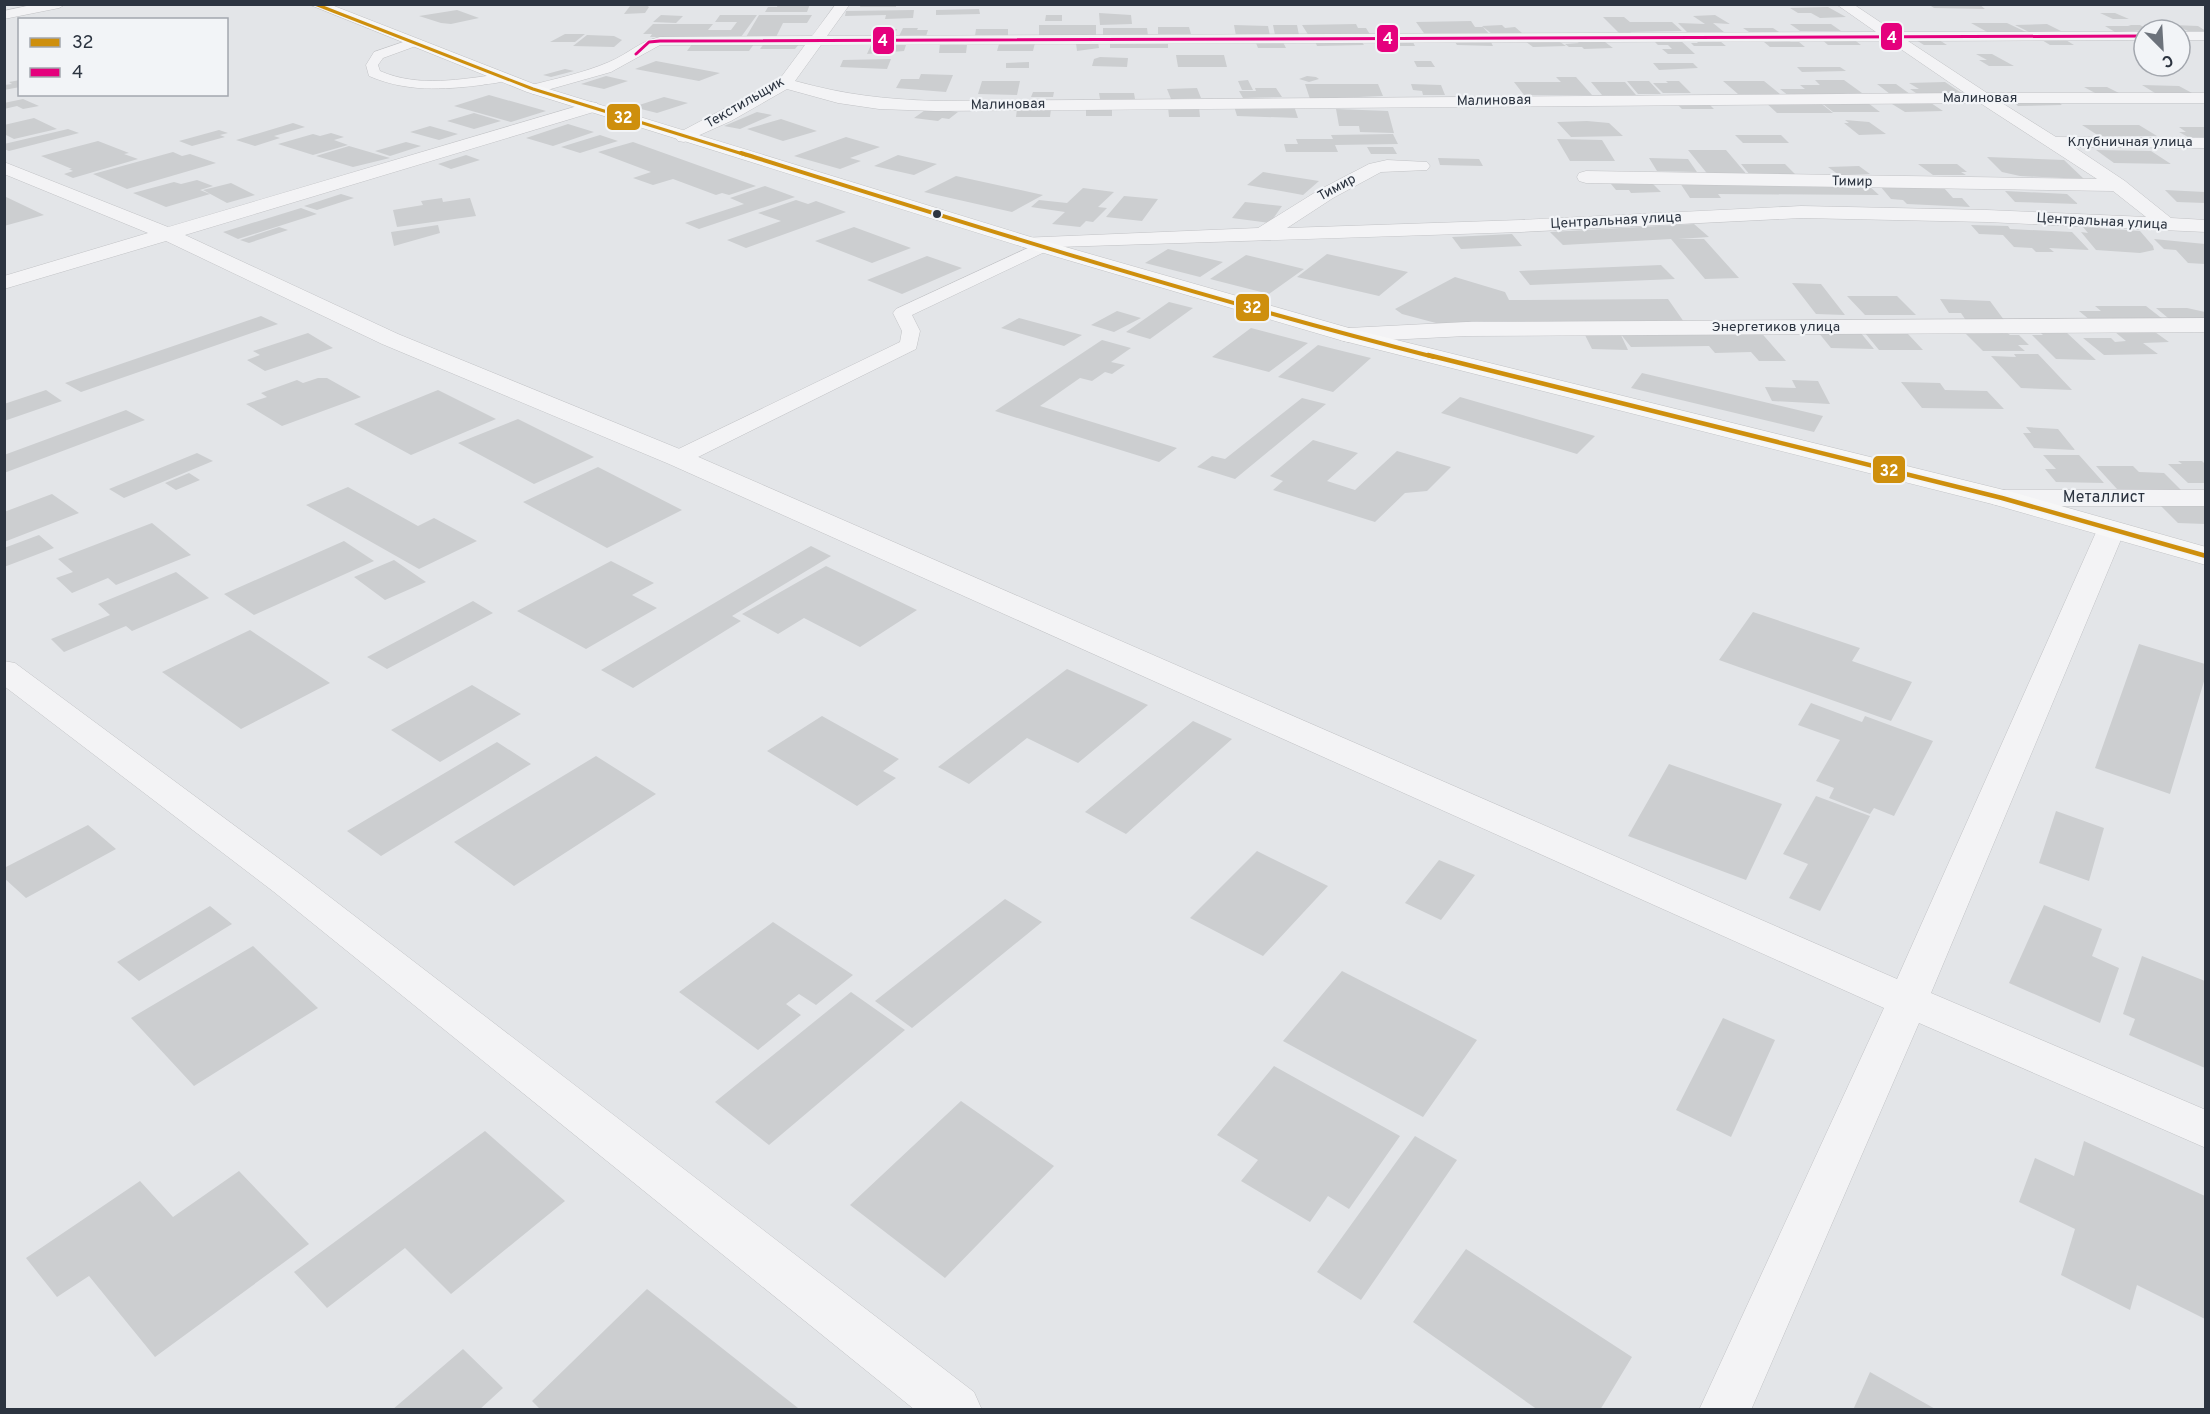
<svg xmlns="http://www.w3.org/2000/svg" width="2210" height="1414" viewBox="0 0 2210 1414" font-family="Overpass,sans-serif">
	<rect width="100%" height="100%" fill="#e3e5e8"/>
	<path fill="#ccced0" d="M778,4H810L807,12H765L768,7H777Z
		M861,4H896V7H860Z
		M1928,4H1979L1985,9L1934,8Z
		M646,5L649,7L645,13L624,14L630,6Z
		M1828,7L1846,17L1820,18L1811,13H1798L1790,8Z
		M979,9L980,14L936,15V10Z
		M457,10L479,18L451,24L441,23L419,16Z
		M914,10L913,18L885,19L886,15L845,16L846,11Z
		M1099,13L1131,15L1132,24L1100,25Z
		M2100,13H2115L2129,19H2113Z
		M661,15L683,16L676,23L653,22Z
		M720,15H757L741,37H650L652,34H643L653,24H713L708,30H731L737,22H715Z
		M759,15H812L807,23H783L776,37H746Z
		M1046,15H1062V21H1045Z
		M1715,15L1730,24L1713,23L1724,32H1687L1678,23L1705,24L1693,16Z
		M1603,17H1624L1630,22H1672L1682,31L1630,32L1633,34H1620Z
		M1471,21L1475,27H1483L1490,35L1426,36L1416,22Z
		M1971,23H2007L2026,32L1989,33Z
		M1356,24L1358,28H1366L1371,36H1309L1302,25Z
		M1790,24H1831L1841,31H1800Z
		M2047,24L2061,31L2029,32L2015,25Z
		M1039,25H1096V35H1039Z
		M1234,25L1268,26L1270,36H1236Z
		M1273,25H1297L1299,35H1275Z
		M1502,25L1505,28L1515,27L1522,33L1492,34L1482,26Z
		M2128,25H2140L2149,30L2115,32L2105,26H2131Z
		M2174,25L2198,26L2206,31H2188Z
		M1158,27H1189L1191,34H1158Z
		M903,28H918L917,30H928L926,36H899Z
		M1103,28H1147L1148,36L1103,37Z
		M1743,28H1773L1779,32H1749Z
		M875,29H897L894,36L872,35Z
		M976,29H1008V37L975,36Z
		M565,34H585L575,42H550Z
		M587,35L614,36L622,40L614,47L573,46Z
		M2037,37H2061L2074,45H2050Z
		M1820,38H1852L1861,45H1828Z
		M1913,38H1936L1947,45H1924Z
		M1601,39L1613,48L1584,49L1582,47H1569L1565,44L1579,43L1575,40Z
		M1652,39H1679L1695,54H1668L1662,49H1672L1668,45H1658Z
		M1766,39H1788L1791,42H1799L1805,47H1770L1764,42H1769Z
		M1385,40H1412L1415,46H1388Z
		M1490,40L1493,46L1457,45L1455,42Z
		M1315,41H1361L1364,45L1317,46Z
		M1525,41L1560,42L1566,46L1533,47Z
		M1696,41H1720L1726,46H1694L1691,43H1698Z
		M765,42L800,43L795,49H760Z
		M1098,42L1099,48L1077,51L1076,43Z
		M1110,42H1168V48H1110Z
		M1283,42L1286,48H1258L1256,43Z
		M940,43L967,45L966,53H939Z
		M1035,43L1033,51H997L999,44Z
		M692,44H754L749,51H687Z
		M871,45H906L904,51L867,54Z
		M1976,54H1992L2014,66H1989L1979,60H1987Z
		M1176,55H1224L1227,67H1178Z
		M1100,57L1128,58L1127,67L1092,66L1094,59Z
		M891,59L887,69L840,67L843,60Z
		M656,61L720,73L699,81L635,69Z
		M1414,61H1431L1435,67H1417Z
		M1029,62V68H1006V63Z
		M1653,63H1693L1698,68L1659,70Z
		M1797,67H1840L1846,71L1802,72Z
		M565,69L574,71L551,77L543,75Z
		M921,74L953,75L946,92L896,88L901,79H919Z
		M606,76L628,81L604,89L581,84Z
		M1307,76L1316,77L1319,79L1309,82L1299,79Z
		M1556,77H1576L1592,95H1524L1514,82H1561Z
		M20,80V87L4,90V85L12,84L9,82Z
		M1248,80L1253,90H1242L1238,81Z
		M1815,80H1844L1862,93L1789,96L1780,89H1805L1800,85H1820Z
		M982,81H1020L1017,95L978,94Z
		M1627,81H1649L1661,94H1638Z
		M1666,81H1679L1691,93H1663L1653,83H1668Z
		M1723,81H1764L1780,94H1738Z
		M1591,82H1625L1636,95H1602Z
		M1945,82L1963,94L1919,95L1910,89H1919L1909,83Z
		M1305,84H1378L1383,96L1310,99Z
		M1411,84L1441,85L1445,95H1423L1422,91L1413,90Z
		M1877,84H1896L1910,94H1890Z
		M2142,85L2179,86L2192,93H2155Z
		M2084,87H2107L2121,94H2097Z
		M1197,88L1201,98L1171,99L1167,89Z
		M1255,88H1276L1282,97L1243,98L1239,91H1256Z
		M1033,92H1054L1053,97H1031Z
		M1099,93H1134L1135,99H1100Z
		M489,95L546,111L511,122L454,106Z
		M664,97L688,103L657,113L633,107Z
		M23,99L39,106L23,109L17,106L4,109V103Z
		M1818,100H1864L1880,112H1833Z
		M2010,100H2056L2062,105L2018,106Z
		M1764,101H1818L1833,113H1777Z
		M1928,101L1943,111L1905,112L1892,104Z
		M1676,103H1708L1714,109H1682Z
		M1234,106H1294L1298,118L1237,116Z
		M1086,107H1112V116H1086Z
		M1168,107H1199L1200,117H1169Z
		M928,108L958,112L949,119L942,118L938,121L914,118Z
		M1017,109H1051L1050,117H1016Z
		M1336,109L1388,111L1394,133L1360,132L1359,126H1339Z
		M757,112L772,115L740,129L724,126Z
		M474,113L501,121L474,129L447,121Z
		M34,118L57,129L14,139L4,134V125Z
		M781,119L817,131L783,141L747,129Z
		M1845,120L1869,122L1886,134L1859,135L1844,123H1849Z
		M1587,121L1609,123L1623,136L1571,137L1557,122Z
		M293,123L305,127L274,136L280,138L255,146L236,140Z
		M568,124L594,132L553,146L526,138Z
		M2082,125H2139L2157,136H2099Z
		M430,126L458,134L439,140L410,132Z
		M2179,127H2205V137H2188L2179,132H2186Z
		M68,129L79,133L9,151L4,149V144Z
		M219,130L228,133L220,135L225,137L192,146L179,141Z
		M331,133L344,137L334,140L348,145L313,155L278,144L313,134L320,136Z
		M1393,134L1398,144L1335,145L1338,152H1286L1284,144H1298L1296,139H1333L1331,135Z
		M600,135L618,141L580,153L561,147Z
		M1735,135H1781L1789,143H1743Z
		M846,137L880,147L850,158L861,161L840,169L794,156Z
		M1557,139L1602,140L1615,161H1570Z
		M98,141L129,153L124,154L138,159L73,178L64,174L73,171L69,169H72L41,156Z
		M406,142L421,146L390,156L375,151Z
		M633,142L756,186L729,195L722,193L716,195L673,179L653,185L633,178L651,172L598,152Z
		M349,146L390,158L353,167L316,156Z
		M1367,147H1393L1397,154H1371Z
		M1688,150H1726L1749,177H1710Z
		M2096,150L2151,151L2171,164L2114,163Z
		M173,152L182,156L190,154L216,163L127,189L93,174Z
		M466,155L480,160L451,169L438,164Z
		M898,155L937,164L914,175L874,166Z
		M1987,157L2064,160L2084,179L2020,176L2002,172Z
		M1438,158L1479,159L1483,166L1440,165Z
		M1649,158L1688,159L1697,172L1657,171Z
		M1741,164H1785L1796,175H1750Z
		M1918,164H1957L1967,172H1961L1966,175H1933Z
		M1859,166L1870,174L1839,175L1828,167Z
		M1263,172L1319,181L1303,195L1247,185Z
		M956,176L1043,195L1012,212L924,192Z
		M197,180L213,186L200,190L210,194L166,207L133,193L174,182L181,184Z
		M231,183L255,195L227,203L203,190Z
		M1680,183L1868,185L1879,195L1718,194L1721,198H1690Z
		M1611,184H1653L1661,192L1631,193L1629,190H1616Z
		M765,186L795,197L699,229L685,223L744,204L730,198Z
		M1880,186L1944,188L1953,198H1962L1970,207L1907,204L1903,200L1891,199Z
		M1083,188L1114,192L1098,207L1107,208L1093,222L1086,221L1080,227L1052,224L1065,212L1031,207L1039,200L1067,203Z
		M2165,190L2205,192V203L2177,202Z
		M2005,191L2067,194L2078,204L2015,202Z
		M341,194L354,198L317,210L304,206Z
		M4,196L44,215L4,226Z
		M1124,196L1158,199L1142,221L1106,217Z
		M442,198L443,202L470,198L476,216L397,227L393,210L423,205L421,201Z
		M796,200L808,204L816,201L846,212L746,248L727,240L781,221L758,213Z
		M1245,202L1282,206L1270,223L1232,218Z
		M301,208L317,214L238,239L223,232Z
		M1694,224L1709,237L1678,239H1704L1739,278L1705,279L1671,239L1563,245L1550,232Z
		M438,225L440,233L394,246L391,232Z
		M1971,225L2008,226L2010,229L2072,232L2089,250L2049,248L2054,252H2036L2032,248L2014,247L2003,235L1979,234Z
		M279,227L288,230L249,243L240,240Z
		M854,227L911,248L872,263L815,241Z
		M2083,227L2140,231L2153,246L2154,250L2140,253L2096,250L2081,232L2088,233Z
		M1512,234L1522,246L1461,249L1452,237Z
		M2154,239L2205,244V264L2188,263L2176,250L2164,249Z
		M1168,249L1223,262L1200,277L1145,263Z
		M1327,254L1408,272L1379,296L1297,277Z
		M1246,255L1304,269L1269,294L1210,279Z
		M927,256L962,268L902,294L867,280Z
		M1661,265L1675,279L1530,285L1519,271Z
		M1455,277L1505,292L1509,300L1668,299L1684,322L1472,321L1451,327L1402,314L1395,309Z
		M1792,283L1821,284L1845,315L1816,314Z
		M1847,296H1897L1916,315H1865Z
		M1940,299L1990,301L2007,324L1967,322L1961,313H1949Z
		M1169,302L1193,308L1150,339L1126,332Z
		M2095,306H2146L2164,320H2090L2079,311H2101Z
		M2156,308H2187L2205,312V322H2173Z
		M1117,311L1141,318L1114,332L1091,325Z
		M261,316L278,324L81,392L65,383Z
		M1019,318L1082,335L1064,346L1001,328Z
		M1251,328L1308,343L1269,372L1212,357Z
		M1758,329L1786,361H1759L1751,352L1715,353L1709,346L1631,347L1619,332Z
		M1818,332H1860L1874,349L1831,348Z
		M1964,332H2006L2010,335H2019L2029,345H2018L2025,351H1983Z
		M2040,332H2066L2096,360L2056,359L2032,335H2043Z
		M2115,332H2155L2169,342L2143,343L2158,354L2104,355L2083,338H2111L2115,342L2126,341Z
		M308,333L333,348L265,371L247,360L260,355L253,351Z
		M1865,333L1908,334L1923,350H1879Z
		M1585,335H1621L1628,350L1592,349Z
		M1102,340L1131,348L1111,362L1125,365L1112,374L1105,372L1092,381L1080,378L1040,406L1177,448L1159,462L995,411Z
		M1318,345L1371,358L1333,392L1278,377Z
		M2014,354H2038L2072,390L2021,388L1991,356L2016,357Z
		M1642,373L1823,416L1814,432L1631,388Z
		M318,378H327L361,397L282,426L246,404L267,397L261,393L297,380L303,383Z
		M1792,380L1818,381L1830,404L1772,401L1765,387L1796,388Z
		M1901,382L1940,383L1945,390L1987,391L2004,409L1922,408Z
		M46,390L62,401L4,421V404Z
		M438,390L496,419L411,455L354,424Z
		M1460,397L1595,436L1577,454L1441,413Z
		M1302,398L1326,404L1235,479L1197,467L1212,456L1225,459Z
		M126,410L145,420L4,473V455Z
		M518,419L594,457L534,484L458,443Z
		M2026,427L2058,429L2075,450L2034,448L2023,433H2031Z
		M1313,440L1358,453L1327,481L1355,490L1397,451L1451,467L1427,491L1405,493L1375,522L1273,490L1283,481L1270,476Z
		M197,453L213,461L124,498L109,489Z
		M2043,455H2079L2104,483L2056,482L2045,469H2056Z
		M2178,461H2202L2205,464V483H2188L2168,464H2182Z
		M2096,466H2133L2139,472L2164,473L2181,490L2117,489Z
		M598,467L682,510L607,548L523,502Z
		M189,473L200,480L176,490L165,483Z
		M348,487L418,526L434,518L477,541L419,569L306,505Z
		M52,494L79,513L4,542V512Z
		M2160,505H2205V524L2178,523Z
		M152,523L191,555L116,585L108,578L72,593L56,578L73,572L58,559Z
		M39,535L54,548L4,567V548Z
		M344,541L374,561L254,615L224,594Z
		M811,546L831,556L732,616L741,621L633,688L601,670Z
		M394,560L426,582L385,600L354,577Z
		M611,561L654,583L632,595L657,608L586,649L517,611Z
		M826,566L917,610L860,647L804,618L778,634L742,614Z
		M176,572L209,598L132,631L126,626L64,652L51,639L110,615L98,604Z
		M473,601L493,613L387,669L367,657Z
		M1753,612L1860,648L1852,661L1912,682L1891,721L1719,660Z
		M250,630L330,683L241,729L162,672Z
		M2139,644L2205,664V678L2170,794L2095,768Z
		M1067,669L1148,705L1078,763L1027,738L969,784L938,767Z
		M472,685L521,714L440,762L391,730Z
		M1811,703L1862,722L1865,716L1933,741L1894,816L1874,808L1870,814L1829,798L1834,788L1816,781L1840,740L1798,725Z
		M822,716L899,759L883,771L896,778L857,806L767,751Z
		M1193,721L1232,739L1126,834L1085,812Z
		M497,742L531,764L381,856L347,831Z
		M596,756L656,794L514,886L454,842Z
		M1669,764L1782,804L1746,880L1628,836Z
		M1816,796L1870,816L1820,911L1789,898L1808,864L1783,854Z
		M2056,811L2104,828L2089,881L2039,863Z
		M88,825L116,849L26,898L4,878V868Z
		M1257,851L1328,886L1263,956L1190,918Z
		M1439,860L1475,875L1441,920L1405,903Z
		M1005,899L1042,922L912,1028L875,1001Z
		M2044,905L2102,929L2092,956L2119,968L2100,1023L2009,983Z
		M210,906L232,924L139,981L117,962Z
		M773,922L853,975L816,1005L799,994L786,1004L801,1015L758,1050L679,992Z
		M253,946L318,1008L194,1086L131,1018Z
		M2142,956L2205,981V1068L2129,1035L2135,1019L2123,1014Z
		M1342,971L1477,1040L1423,1117L1283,1041Z
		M851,992L905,1030L769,1145L715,1102Z
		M1723,1018L1775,1040L1731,1137L1676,1110Z
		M1274,1066L1400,1136L1349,1209L1328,1196L1310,1222L1241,1181L1258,1160L1217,1135Z
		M961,1101L1054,1166L945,1278L850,1205Z
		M485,1131L565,1201L451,1294L405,1248L327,1308L294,1272Z
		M1415,1136L1457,1160L1361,1300L1317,1272Z
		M2084,1141L2205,1196V1319L2137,1285L2130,1310L2061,1275L2075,1229L2019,1202L2035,1158L2074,1176Z
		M239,1171L309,1244L155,1357L89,1276L57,1297L26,1258L140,1181L173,1217Z
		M1466,1249L1632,1357L1600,1410H1538L1413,1322Z
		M647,1289L798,1408L796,1410H541L532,1401Z
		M463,1349L503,1388L479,1410H392Z
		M1870,1372L1937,1410H1853Z"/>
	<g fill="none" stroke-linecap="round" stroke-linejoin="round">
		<g stroke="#c2c3c6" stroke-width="1">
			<path id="lane" d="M412,39L416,40V46L383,58L378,65L380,71C419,88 461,79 502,74L508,78C502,84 490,83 482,85C442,90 406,92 369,76L366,65L374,52Z
				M1043,241L1051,246L1049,250L912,315L920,331L916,349L686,463L678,464L670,463L667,458L670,453L900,342L902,331L893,313L896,309Z"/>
		</g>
		<g stroke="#c2c3c6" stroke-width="1">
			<path id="street" d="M36,4H66L59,8L4,19V11Z
				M836,4H850L827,36L1876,32L1836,4H1853L1895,32H2144V40L1908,41L1987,93H2206V103H2002L2056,137L2206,138V148L2074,147L2125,181L2171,218L2206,220V232L1987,222L1801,218L1521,232L1027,248L1020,246L1017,242L1020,238L1258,228L1319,190L1369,164L1387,160L1427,162L1430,166L1427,170L1381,172L1333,198L1287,228L1521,220L1801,206L1987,210L2146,217L2113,191L1586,183L1579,181L1577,177L1579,173L1586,171L2097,179L1980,103L936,111L879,109L838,103L787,89L731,121L684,142L678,141L675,137L678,133L779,80L805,45H660L611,72L533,94L525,89L527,86C555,79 583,73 609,62C628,54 640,41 660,37L812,36ZM1889,41L1965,93L936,101C883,99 846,95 795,81L821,45Z
				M2180,32H2206V40H2180Z
				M591,102L597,103L599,107L597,111L185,235L398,334L687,452L1897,979L2097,530L2101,524L2111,522L2121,524L2125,530L1931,993L2206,1110V1148L1919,1023L1751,1410H1699L1884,1008L669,464L382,344L166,241L4,289V276L148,233L4,174V162L168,227Z
				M2206,318V332L1466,336L1348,342L1340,340L1337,335L1340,330L1348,328L1466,322Z
				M2002,490H2206V506H2002L1992,504L1988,498L1992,492Z
				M4,661L15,663L300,874L974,1392L982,1410H915L274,892L4,686Z"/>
		</g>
		<g stroke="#c2c3c6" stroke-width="1">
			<path id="secondary" d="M308,4H329L539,86L1034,238L1356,330L2012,492L2206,547V565L1992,504L1340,340L1020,246L527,92Z"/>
		</g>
		<use href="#lane" fill="#f3f3f5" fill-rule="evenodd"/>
		<use href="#street" fill="#f3f3f5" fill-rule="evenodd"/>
		<use href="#secondary" fill="#f7f7f7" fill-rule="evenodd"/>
		<g stroke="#f2f4f7" stroke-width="5">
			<path id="bus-1-far2" d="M315,4L533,89L746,155"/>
		</g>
		<g stroke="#f2f4f7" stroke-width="7">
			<path id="bus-1-far1" d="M741,153C971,225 1201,298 1434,357"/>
		</g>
		<g stroke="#f2f4f7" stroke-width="8">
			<path id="bus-1" d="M1428,355L2002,498L2206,556"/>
		</g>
		<g stroke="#f2f4f7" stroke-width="5">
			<path id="bus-2" d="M636,54L649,42L660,41L2144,36"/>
		</g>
		<use href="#bus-1-far2" stroke="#ce8f0d" stroke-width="3"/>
		<use href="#bus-1-far1" stroke="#ce8f0d" stroke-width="4"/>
		<use href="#bus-1" stroke="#ce8f0d" stroke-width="4.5"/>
		<use href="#bus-2" stroke="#e5007d" stroke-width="3"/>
	</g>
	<circle fill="#2c3440" stroke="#f2f4f7" stroke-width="2" cx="937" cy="214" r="5"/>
	<g text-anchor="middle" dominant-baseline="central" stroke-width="4.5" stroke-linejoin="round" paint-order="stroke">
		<g font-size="14" fill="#2c3440" stroke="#f2f4f7">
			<text x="1980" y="98">Малиновая</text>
			<text transform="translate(1494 101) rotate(-1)">Малиновая</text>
			<text transform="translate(745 103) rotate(-30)">Текстильщик</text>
			<text transform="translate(1008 105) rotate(-1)">Малиновая</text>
			<text x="2130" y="142">Клубничная улица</text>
			<text transform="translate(1852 182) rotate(1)">Тимир</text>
			<text transform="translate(1337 188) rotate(-29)">Тимир</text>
			<text transform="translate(1616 221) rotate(-3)">Центральная улица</text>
			<text transform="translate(2102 222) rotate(3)">Центральная улица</text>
			<text x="1776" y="327">Энергетиков улица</text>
		</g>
		<g font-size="16" fill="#2c3440" stroke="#f2f4f7">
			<text x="2104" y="498">Металлист</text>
		</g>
	</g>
	<g stroke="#f2f4f7" stroke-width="2">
		<rect x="1880" y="22" width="23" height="29" rx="6" fill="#e5007d"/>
		<rect x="1376" y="24" width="23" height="29" rx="6" fill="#e5007d"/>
		<rect x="872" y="26" width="23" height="29" rx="6" fill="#e5007d"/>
		<rect x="606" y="103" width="35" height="28" rx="6" fill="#ce8f0d"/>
		<rect x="1235" y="293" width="35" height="29" rx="6" fill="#ce8f0d"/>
		<rect x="1872" y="455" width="34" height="29" rx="6" fill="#ce8f0d"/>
	</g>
	<g font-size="16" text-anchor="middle" font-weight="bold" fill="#fff">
		<text x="1892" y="43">4</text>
		<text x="1388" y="44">4</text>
		<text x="883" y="46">4</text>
		<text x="623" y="123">32</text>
		<text x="1252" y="313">32</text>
		<text x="1889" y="476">32</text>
	</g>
	<rect width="2210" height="1414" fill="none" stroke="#2c3440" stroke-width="12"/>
	<rect x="18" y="18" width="210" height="78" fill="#f2f4f7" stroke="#a3a7ae" stroke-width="1.5"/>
	<rect x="30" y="38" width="30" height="9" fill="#ce8f0d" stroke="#a3a7ae" stroke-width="1.5"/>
	<text x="72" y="48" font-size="18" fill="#2c3440">32</text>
	<rect x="30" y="68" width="30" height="9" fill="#e5007d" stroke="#a3a7ae" stroke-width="1.5"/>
	<text x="72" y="78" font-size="18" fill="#2c3440">4</text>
	<g transform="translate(2162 48) rotate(156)"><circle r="28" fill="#f2f4f7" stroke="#a3a7ae" stroke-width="1.5"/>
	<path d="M0-4.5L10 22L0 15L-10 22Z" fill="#6c727b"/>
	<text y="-9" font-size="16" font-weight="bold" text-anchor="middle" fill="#2c3440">С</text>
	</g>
</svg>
